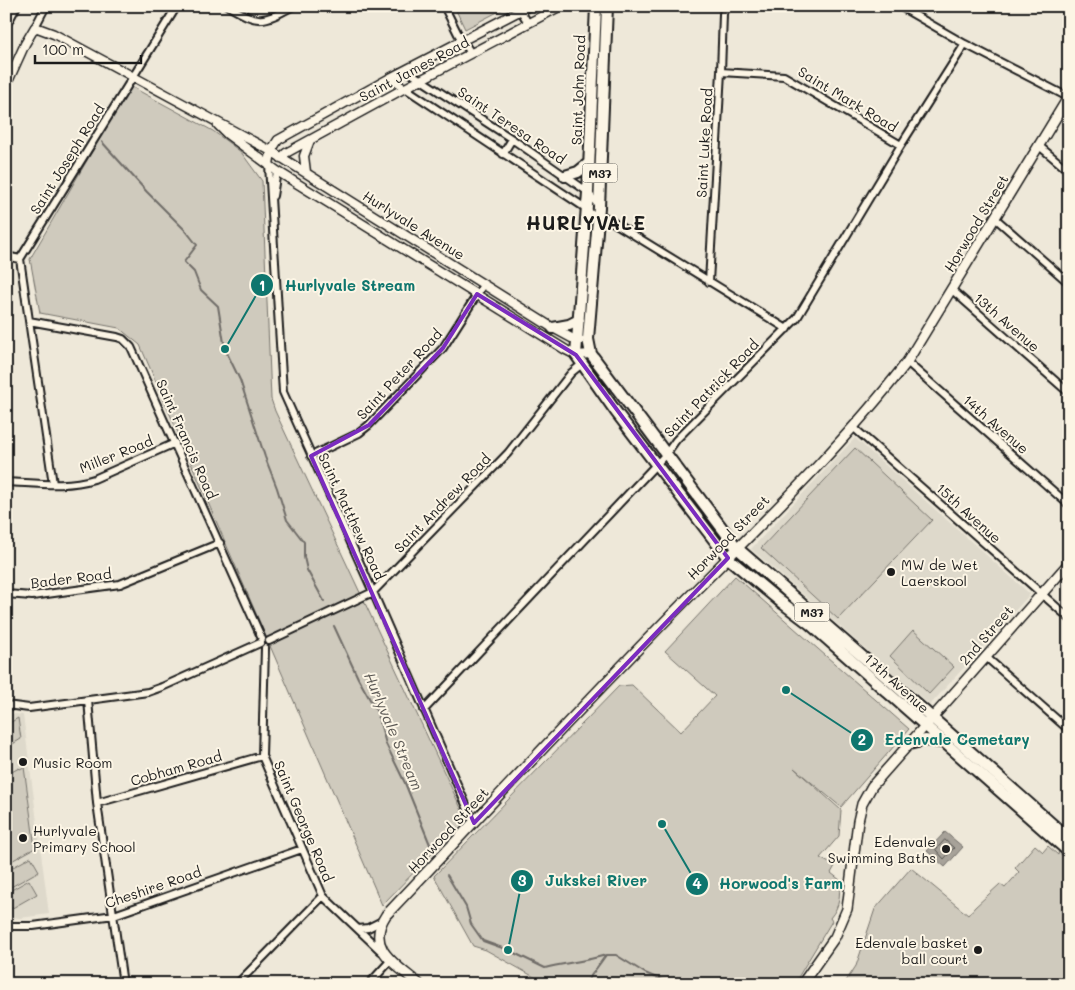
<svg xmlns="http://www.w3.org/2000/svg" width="1075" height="990" viewBox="0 0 1075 990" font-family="Mali,sans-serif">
	<rect width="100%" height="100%" fill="#eee8d9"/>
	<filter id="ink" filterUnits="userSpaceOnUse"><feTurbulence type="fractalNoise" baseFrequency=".02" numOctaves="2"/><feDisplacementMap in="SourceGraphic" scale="10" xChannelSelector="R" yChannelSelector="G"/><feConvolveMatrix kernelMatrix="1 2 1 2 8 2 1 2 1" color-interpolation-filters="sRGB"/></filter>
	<g filter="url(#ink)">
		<path fill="#ded9cb" d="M855,438L1030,594L930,705L751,549Z
			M6,713L23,715L49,914L20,918L6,916Z"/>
		<path fill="#cfcabd" stroke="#76736c" d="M454,6H507V7L465,29Z
			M130,86L213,131L241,152L262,181L271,399L275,411L466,819L382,905L140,345L119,328L40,313L30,259Z
			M855,448L932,520L838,619L761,548Z
			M735,576L909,729L841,807L794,768L841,810L839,836L820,858L835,866L831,873L840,880C839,897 841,905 830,918L832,921L794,984H541L536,978L486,950L473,946L434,876L619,686L632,685L681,732L715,696L665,651Z
			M913,630L954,667L929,694L890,656Z
			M18,718L21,739L6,748V725Z
			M24,767L35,848L6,864V775L19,768L20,769Z
			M1035,845L1043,852L1048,846L1058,855L1059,849L1069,857V984H844L856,966L875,909L911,868L968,915L975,907L1000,884L1005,888L1019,872L1015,868Z
			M31,857L39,871L11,887L6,880V871Z
			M29,880L37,894L9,910L6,904V893Z"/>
		<path fill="#a7a299" stroke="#6f6c67" d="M945,832L963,847L945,867L927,851Z"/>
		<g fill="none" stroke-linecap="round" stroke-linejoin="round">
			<path stroke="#54524e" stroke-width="1" d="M945,840L954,848L944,859L936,850Z"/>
			<path stroke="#6f6c67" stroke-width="2" d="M102,142L147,192L186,231L197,245L184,262L194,272L201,290L218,306L225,349L240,380L265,457L277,488L287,520L304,542V557L307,570L324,601
				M334,626L358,678L377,712L386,744L405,783L431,847
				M447,875L466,907L471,924L483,941L508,950L545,968C566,963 586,961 606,955
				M585,984L606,955H616L645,973L671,984"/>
			<g stroke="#1c1c1c" stroke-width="10">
				<path id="minor" d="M228,6C259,24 262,23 293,6
					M444,6L458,34L471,53
					M518,6L528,23
					M899,6L965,44L1068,97
					M35,27L46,6
					M406,70L512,139L588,192L599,207
					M721,72L784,76L901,145
					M390,78L587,209L597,220
					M1038,145L1069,171
					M503,154L512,139
					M269,165L283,392L373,592L474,823
					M273,196L277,171
					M598,213L787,329
					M995,218L1069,283
					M6,256L20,259
					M709,282L721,72L723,14L725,6
					M951,289L1069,393
					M29,321L117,337L123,339L131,347L262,639
					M907,362L1069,505
					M853,427L1069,618
					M311,456L359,433L369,425L443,348L483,285
					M6,482C35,483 66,488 94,479L175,443
					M53,484L20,259L177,6
					M6,594L32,596L120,584L220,543
					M269,641L373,592L508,453L571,373L582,364
					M265,648L262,756L323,896L381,951
					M986,657L1069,730
					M88,700L97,803L123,984
					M6,705L29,708L148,692L162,687L260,643
					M424,710L666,454L676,440L797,318L901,145L965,44
					M97,803L262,756
					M6,926H33L114,915L302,849
					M358,929L368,928L382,921
					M237,984L323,896
					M369,984L391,960"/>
			</g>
			<g stroke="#1c1c1c" stroke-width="11">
				<path id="tertiary" d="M6,86L25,44L35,27L54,34L271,151L553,328L577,341L580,340
					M218,125L227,134L277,171L566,350L576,355L591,354
					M281,158L286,153L405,88L561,6
					M269,165L271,151L278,140L390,78L529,6
					M306,172L304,156L310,140"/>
			</g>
			<g stroke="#1c1c1c" stroke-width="12">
				<path id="secondary" d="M419,984C397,965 364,948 386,915C485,811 582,705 683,603C760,525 840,449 907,362L1069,96
					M802,984L835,937L847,909L858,821L862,804L872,786L1069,563"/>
			</g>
			<g stroke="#1c1c1c" stroke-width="14">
				<path id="primary" d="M596,6L588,192L576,355L616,412L728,558L781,602L810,624L1069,852
					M607,6L599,207L588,339L591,354L737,548L886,677L1069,839
					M565,176L578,172L589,163
					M553,328L569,325L579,320
					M909,744L925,740L942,742"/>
			</g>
			<g stroke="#1c1c1c" stroke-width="15">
				<path id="motorway" d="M6,21L14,6"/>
			</g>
			<use href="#minor" stroke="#fcf5e5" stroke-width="6"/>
			<use href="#tertiary" stroke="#fcf5e5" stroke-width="8"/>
			<use href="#secondary" stroke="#fcf5e5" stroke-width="9"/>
			<use href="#primary" stroke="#fcf5e5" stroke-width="10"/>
			<use href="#motorway" stroke="#fcf5e5" stroke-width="11"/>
		</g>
	</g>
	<path fill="none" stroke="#7b2cbf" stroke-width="4" stroke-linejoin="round" d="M477,294L576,355L728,558L474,823L311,456L369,425L443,348Z"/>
	<g fill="#1c1c1c" stroke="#fcf5e5" stroke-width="2">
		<circle cx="891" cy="572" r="5"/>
		<circle cx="23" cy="762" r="5"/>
		<circle cx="23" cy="838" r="5"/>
		<circle cx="946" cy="849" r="5"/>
		<circle cx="978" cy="950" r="5"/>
	</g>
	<g text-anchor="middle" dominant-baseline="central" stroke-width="4" stroke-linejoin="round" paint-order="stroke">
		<g fill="#fcf5e5" stroke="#5f5d58" stroke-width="1">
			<rect x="582.5" y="163.5" width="35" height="19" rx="4"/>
			<rect x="794.5" y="602.5" width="35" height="19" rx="4"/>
		</g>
		<g font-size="12" font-weight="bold" fill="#1c1c1c">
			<text x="600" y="173">M37</text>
			<text x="812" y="612">M37</text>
		</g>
		<g font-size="14" fill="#1c1c1c" stroke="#fcf5e5">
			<text transform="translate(414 69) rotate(-28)">Saint James Road</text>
			<text transform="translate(578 90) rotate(-88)">Saint John Road</text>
			<text transform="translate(848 99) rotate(31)">Saint Mark Road</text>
			<text transform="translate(512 125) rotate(34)">Saint Teresa Road</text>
			<text transform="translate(704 143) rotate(-87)">Saint Luke Road</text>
			<text transform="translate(67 159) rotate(-58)">Saint Joseph Road</text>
			<text transform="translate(976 223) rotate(-59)">Horwood Street</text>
			<text transform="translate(414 225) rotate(32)">Hurlyvale Avenue</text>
			<text transform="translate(1007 322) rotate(41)">13th Avenue</text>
			<text transform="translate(399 374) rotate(-47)">Saint Peter Road</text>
			<text transform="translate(711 388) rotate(-46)">Saint Patrick Road</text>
			<text transform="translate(996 424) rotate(41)">14th Avenue</text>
			<text transform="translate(187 439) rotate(66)">Saint Francis Road</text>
			<text transform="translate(116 454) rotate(-22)">Miller Road</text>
			<text transform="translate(442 503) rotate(-46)">Saint Andrew Road</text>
			<text transform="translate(969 513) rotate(42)">15th Avenue</text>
			<text transform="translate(352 516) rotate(65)">Saint Matthew Road</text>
			<text transform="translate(728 537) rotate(-46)">Horwood Street</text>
			<text transform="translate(71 578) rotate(-7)">Bader Road</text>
			<text transform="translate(986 635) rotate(-49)">2nd Street</text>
			<text transform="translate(897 683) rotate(42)">17th Avenue</text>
			<text transform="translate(176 768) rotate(-16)">Cobham Road</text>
			<text transform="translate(304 821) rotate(67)">Saint George Road</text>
			<text transform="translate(448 830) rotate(-47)">Horwood Street</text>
			<text transform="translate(153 887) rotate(-19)">Cheshire Road</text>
		</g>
		<g font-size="14" fill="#1c1c1c" stroke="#fcf5e5" text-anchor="start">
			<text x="901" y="564">MW de Wet<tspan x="901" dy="16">Laerskool</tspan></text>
			<text x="33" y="762">Music Room</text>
			<text x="33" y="830">Hurlyvale<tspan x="33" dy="16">Primary School</tspan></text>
			<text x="936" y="841" text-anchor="end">Edenvale<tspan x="936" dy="16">Swimming Baths</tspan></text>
			<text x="968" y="942" text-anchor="end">Edenvale basket<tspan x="968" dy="16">ball court</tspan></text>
		</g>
		<g font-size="15" font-style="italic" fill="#5b5854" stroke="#fcf5e5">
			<text transform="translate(394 731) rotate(67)">Hurlyvale Stream</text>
		</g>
		<g font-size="19" font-weight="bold" letter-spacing="1" fill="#1c1c1c" stroke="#fcf5e5">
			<text x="586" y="222">HURLYVALE</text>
		</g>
	</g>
	<path fill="none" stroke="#0f766e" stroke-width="2" d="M225 349L262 285M786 690L862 740M508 950L522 881M662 824L697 884"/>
	<g fill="#0f766e" stroke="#fcf5e5" stroke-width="2">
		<circle cx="225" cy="349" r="5"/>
		<circle cx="786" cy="690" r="5"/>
		<circle cx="508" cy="950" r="5"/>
		<circle cx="662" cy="824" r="5"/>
		<circle cx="262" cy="285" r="12"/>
		<circle cx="862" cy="740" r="12"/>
		<circle cx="522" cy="881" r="12"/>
		<circle cx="697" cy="884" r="12"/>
	</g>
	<g font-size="15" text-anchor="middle" font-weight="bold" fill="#fff">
		<text x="262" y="291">1</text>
		<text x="862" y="745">2</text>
		<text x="522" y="886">3</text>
		<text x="697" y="889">4</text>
	</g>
	<g font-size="15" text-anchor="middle" font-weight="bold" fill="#0f766e" stroke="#fcf5e5" stroke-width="4" stroke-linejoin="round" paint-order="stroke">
		<text x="350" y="291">Hurlyvale Stream</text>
		<text x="957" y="745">Edenvale Cemetary</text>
		<text x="596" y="886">Jukskei River</text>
		<text x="781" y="889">Horwood's Farm</text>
	</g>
	<rect width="1075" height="990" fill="none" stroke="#fcf5e5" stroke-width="25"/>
	<rect x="12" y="12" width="1050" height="965" fill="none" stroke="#1c1c1c" stroke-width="2" filter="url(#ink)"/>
	<path d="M35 55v8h106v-8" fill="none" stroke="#1c1c1c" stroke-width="2.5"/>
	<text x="42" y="55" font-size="15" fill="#1c1c1c" stroke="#fcf5e5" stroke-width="4" paint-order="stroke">100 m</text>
</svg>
